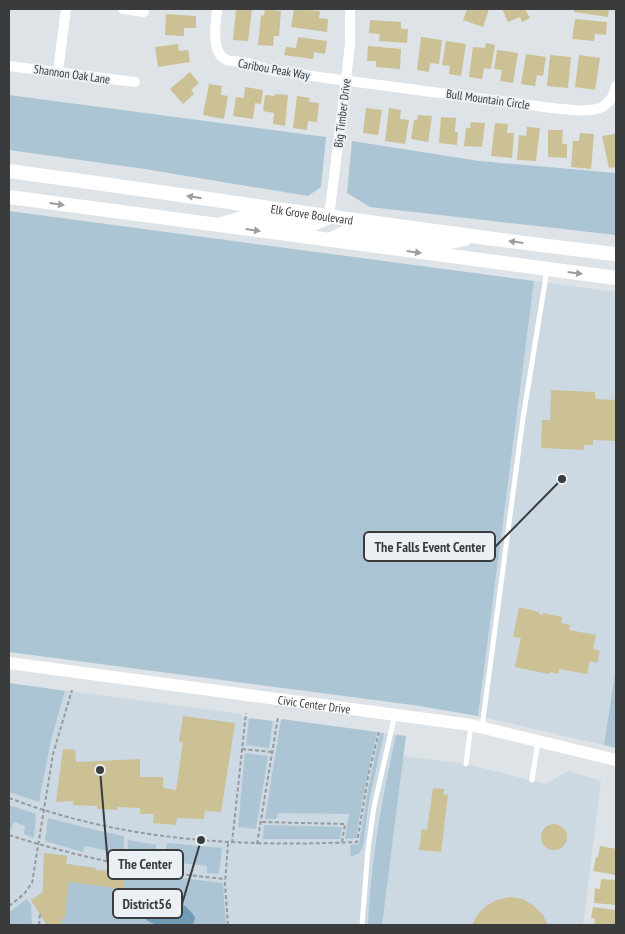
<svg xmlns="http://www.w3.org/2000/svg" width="625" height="934" viewBox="0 0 625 934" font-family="'PT Sans Narrow',sans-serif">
	<rect width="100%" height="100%" fill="#dde3e7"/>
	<path fill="#ccd9e2" d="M534,281L616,292V667L604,745L478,716Z
		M9,683L242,714V717L281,722V719L406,736L403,756L466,764L546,784L568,771L601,781L583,925H9Z"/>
	<path fill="#abc5d4" d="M9,95L326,137L321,187L308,196L145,169L9,150Z
		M352,141L479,161L616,173V235L370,207L347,193Z
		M9,211L534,281L478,716L413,705L9,652Z
		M616,667V748L604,745Z
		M9,683L65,691L51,740L39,802L9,792Z
		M249,718L273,721L269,748L246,745Z
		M281,719L377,732L364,791L356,838L345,839L349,814L278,813L276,819H265Z
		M380,733H384L369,802L363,846L359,853L351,857L350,845L359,844L368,789Z
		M396,735L406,736L382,925H368C371,860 382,798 396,735Z
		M245,753L268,756L256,829L238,827Z
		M9,805L36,814L34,838L24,834L25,826L14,822L11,829L9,828Z
		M48,818L91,829L124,836L123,860L114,859V852L85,846L83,852L45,841Z
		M264,825L342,827L340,839H263Z
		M128,840L156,845V866L127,861Z
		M167,843L222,848L219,874L207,873V866L165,861Z
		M44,853L67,856L66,864L96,868V870L106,871V869L126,872V875L130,876L131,872L223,883L226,925H47L31,900L43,892Z
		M27,899L31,905L32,925H9V912Z"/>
	<path fill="#719cb5" d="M151,891C170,893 183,901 195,917L194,923L189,925C167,925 143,931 137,903L141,894Z"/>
	<path fill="#ccc095" d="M236,9H252L248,41L233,40Z
		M265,9L281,11L279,36H274L273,46L258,45L261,15L264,16Z
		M294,9L320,11L319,18L328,19L327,32L291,27Z
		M467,9H489L483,27L463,20Z
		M502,9H525L530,18L522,22L520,17L508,22Z
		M574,9H609L608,17L574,12Z
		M166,14L196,16V28H184V36L165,35Z
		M575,19L607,22L606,35L595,34L594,41L572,39Z
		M370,20L401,22V29H408L407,43L379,41L380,34L369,33Z
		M298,37L327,41L325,54L314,52L313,59L284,55L286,47L296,48Z
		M421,37L442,40L439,64L430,63L429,72L417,70Z
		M446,41L466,44L461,76L449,74L450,66L442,65Z
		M486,43L495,45L491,69L484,68L482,79L469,77L473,47L485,48Z
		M178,44L179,51L188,50L190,62L158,67L155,47Z
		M368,46L401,49L400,69L376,67V61H367Z
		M497,50L518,53L513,83L500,81L502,70L494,69Z
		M526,54L546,57L543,76L537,75L535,86L521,84Z
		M550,55L571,57L568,88L547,86Z
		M579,55L600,58L595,90L575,87Z
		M190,72L199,83L191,90L194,94L183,104L170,89Z
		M209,84L222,86L221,95L228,96L224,119L203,115Z
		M245,87L263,90L261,104L255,103L253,119L233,116L236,97L244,98Z
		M275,94L288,95L285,126L273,124L274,113L263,111L265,95L275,96Z
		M297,96L310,98L309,102L319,103L317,122L308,121L307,130L293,128Z
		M366,108L382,110L378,135L363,133Z
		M389,108L401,110L400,119L409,120L405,144L385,141Z
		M418,115L432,116L428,142L411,139L414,120H417Z
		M441,117L456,118L455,132H458L457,145L439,143Z
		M471,122L485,123L482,147L464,146L466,128H470Z
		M495,123L508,124L507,133H514L512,158L491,156Z
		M527,127L540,128L536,161L517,160L519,135L526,136Z
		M548,130H563L562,144H567V158L548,157Z
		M580,133L594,134L591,169L571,167L573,141H579Z
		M615,134L616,167L609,168L602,136Z
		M551,390L595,392V399L616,400V441L593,440V445H584V450L541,448L542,420H550Z
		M519,607L539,612V614L543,615V613L562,617L561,623L570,625L569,630L596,635L593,649L600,651L597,663L590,661L587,674L559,669L558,674L550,672L549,674L515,667L521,638L513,637Z
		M183,716L235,723L221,812L205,811L204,819L177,818L176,825L153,823L154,814H140V808L118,807L117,810L97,809V806L73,805V801L56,802L63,749L75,750L76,762L140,759V777H163V788L176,790L183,742H179Z
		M433,788L444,789L443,794L448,795L441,852L419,850L422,829L427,830Z
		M541 837a13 13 0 1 1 26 0a13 13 0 1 1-26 0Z
		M600,846L616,849V875L593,871L596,857H598Z
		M44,853L67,856L66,864L96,868V870L106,871V869L126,872L123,889L69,882L65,917L60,920L63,925H47L31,900L43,892Z
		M601,879L616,880V905L594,903L595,888L600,889Z
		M510,897L523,899L534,906L543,915L548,925H472L477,915L486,906L497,900Z
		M593,907L616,910V925H594L595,919L591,918Z"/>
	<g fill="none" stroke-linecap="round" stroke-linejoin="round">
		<path stroke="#969a9d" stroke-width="2" stroke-dasharray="4 2.5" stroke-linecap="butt" d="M242,749L273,752
			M9,798C123,841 236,847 357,842L368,777L379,731
			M262,822L345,824L342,842
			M9,835C80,858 151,872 225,879
			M232,843L246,713
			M257,844L278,717
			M9,906L24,894L32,883L53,754L72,690
			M39,925L40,914
			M228,925L225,884L228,843"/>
		<path stroke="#fff" stroke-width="5" d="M482,727L523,418L547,270
			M466,764L471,725
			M532,780L538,741
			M362,925L368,849L374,807L395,714"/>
		<path stroke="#fff" stroke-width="10" d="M123,9L144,12
			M217,9C216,23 210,54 227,60C232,62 239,61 243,62C254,64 264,69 274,71L552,108C577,110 610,119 616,86
			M9,66L135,82
			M58,71L66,9
			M329,217L346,80L350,43V9"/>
		<path stroke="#fff" stroke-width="12" id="s1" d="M9,663L471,725L616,760"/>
		<g stroke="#fff" stroke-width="14">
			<path id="s2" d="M9,171C211,198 413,231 616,254"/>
			<path d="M9,197L616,278"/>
			<path d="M222,224L245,217L298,225L313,224L329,217"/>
			<path d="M329,240L349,231L446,243L465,239"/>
		</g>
	</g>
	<defs><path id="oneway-solid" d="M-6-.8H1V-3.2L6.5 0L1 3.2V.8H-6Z" transform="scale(1.25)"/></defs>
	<g fill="#9c9d9e">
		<use href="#oneway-solid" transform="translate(194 197) rotate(-171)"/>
		<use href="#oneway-solid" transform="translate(57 204) rotate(8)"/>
		<use href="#oneway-solid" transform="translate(253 230) rotate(8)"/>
		<use href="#oneway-solid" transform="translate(516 242) rotate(-173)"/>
		<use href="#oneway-solid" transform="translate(414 252) rotate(8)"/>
		<use href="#oneway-solid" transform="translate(575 273) rotate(7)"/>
	</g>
	<g text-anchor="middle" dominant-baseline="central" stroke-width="4" stroke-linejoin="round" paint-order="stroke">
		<g font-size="12" fill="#393b3d" stroke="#ebf0f4">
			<text transform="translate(274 69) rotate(10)">Caribou Peak Way</text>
			<text transform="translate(72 74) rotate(8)">Shannon Oak Lane</text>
			<text transform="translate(488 99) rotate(8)">Bull Mountain Circle</text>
			<text transform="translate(342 113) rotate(-83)">Big Timber Drive</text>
			<text stroke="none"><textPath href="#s2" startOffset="306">Elk Grove Boulevard</textPath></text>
			<text stroke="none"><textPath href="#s1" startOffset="308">Civic Center Drive</textPath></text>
		</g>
	</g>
	<path fill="none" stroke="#393b3d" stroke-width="2" d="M562 479L495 547M100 770L108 865M201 840L182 904"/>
	<g fill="#393b3d" stroke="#ebf0f4" stroke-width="2">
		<circle cx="562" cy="479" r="5"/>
		<circle cx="100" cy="770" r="5"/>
		<circle cx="201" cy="840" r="5"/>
	</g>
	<g fill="#ebf0f4" stroke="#393b3d" stroke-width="2">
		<rect x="364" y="532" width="131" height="29" rx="5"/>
		<rect x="108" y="850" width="75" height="29" rx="5"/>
		<rect x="113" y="889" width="69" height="29" rx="5"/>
	</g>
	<g font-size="14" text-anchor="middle" font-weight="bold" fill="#393b3d">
		<text x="430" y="552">The Falls Event Center</text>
		<text x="145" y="869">The Center</text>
		<text x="147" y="909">District56</text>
	</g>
	<rect width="625" height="934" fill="none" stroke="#393b3d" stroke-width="20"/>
</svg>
